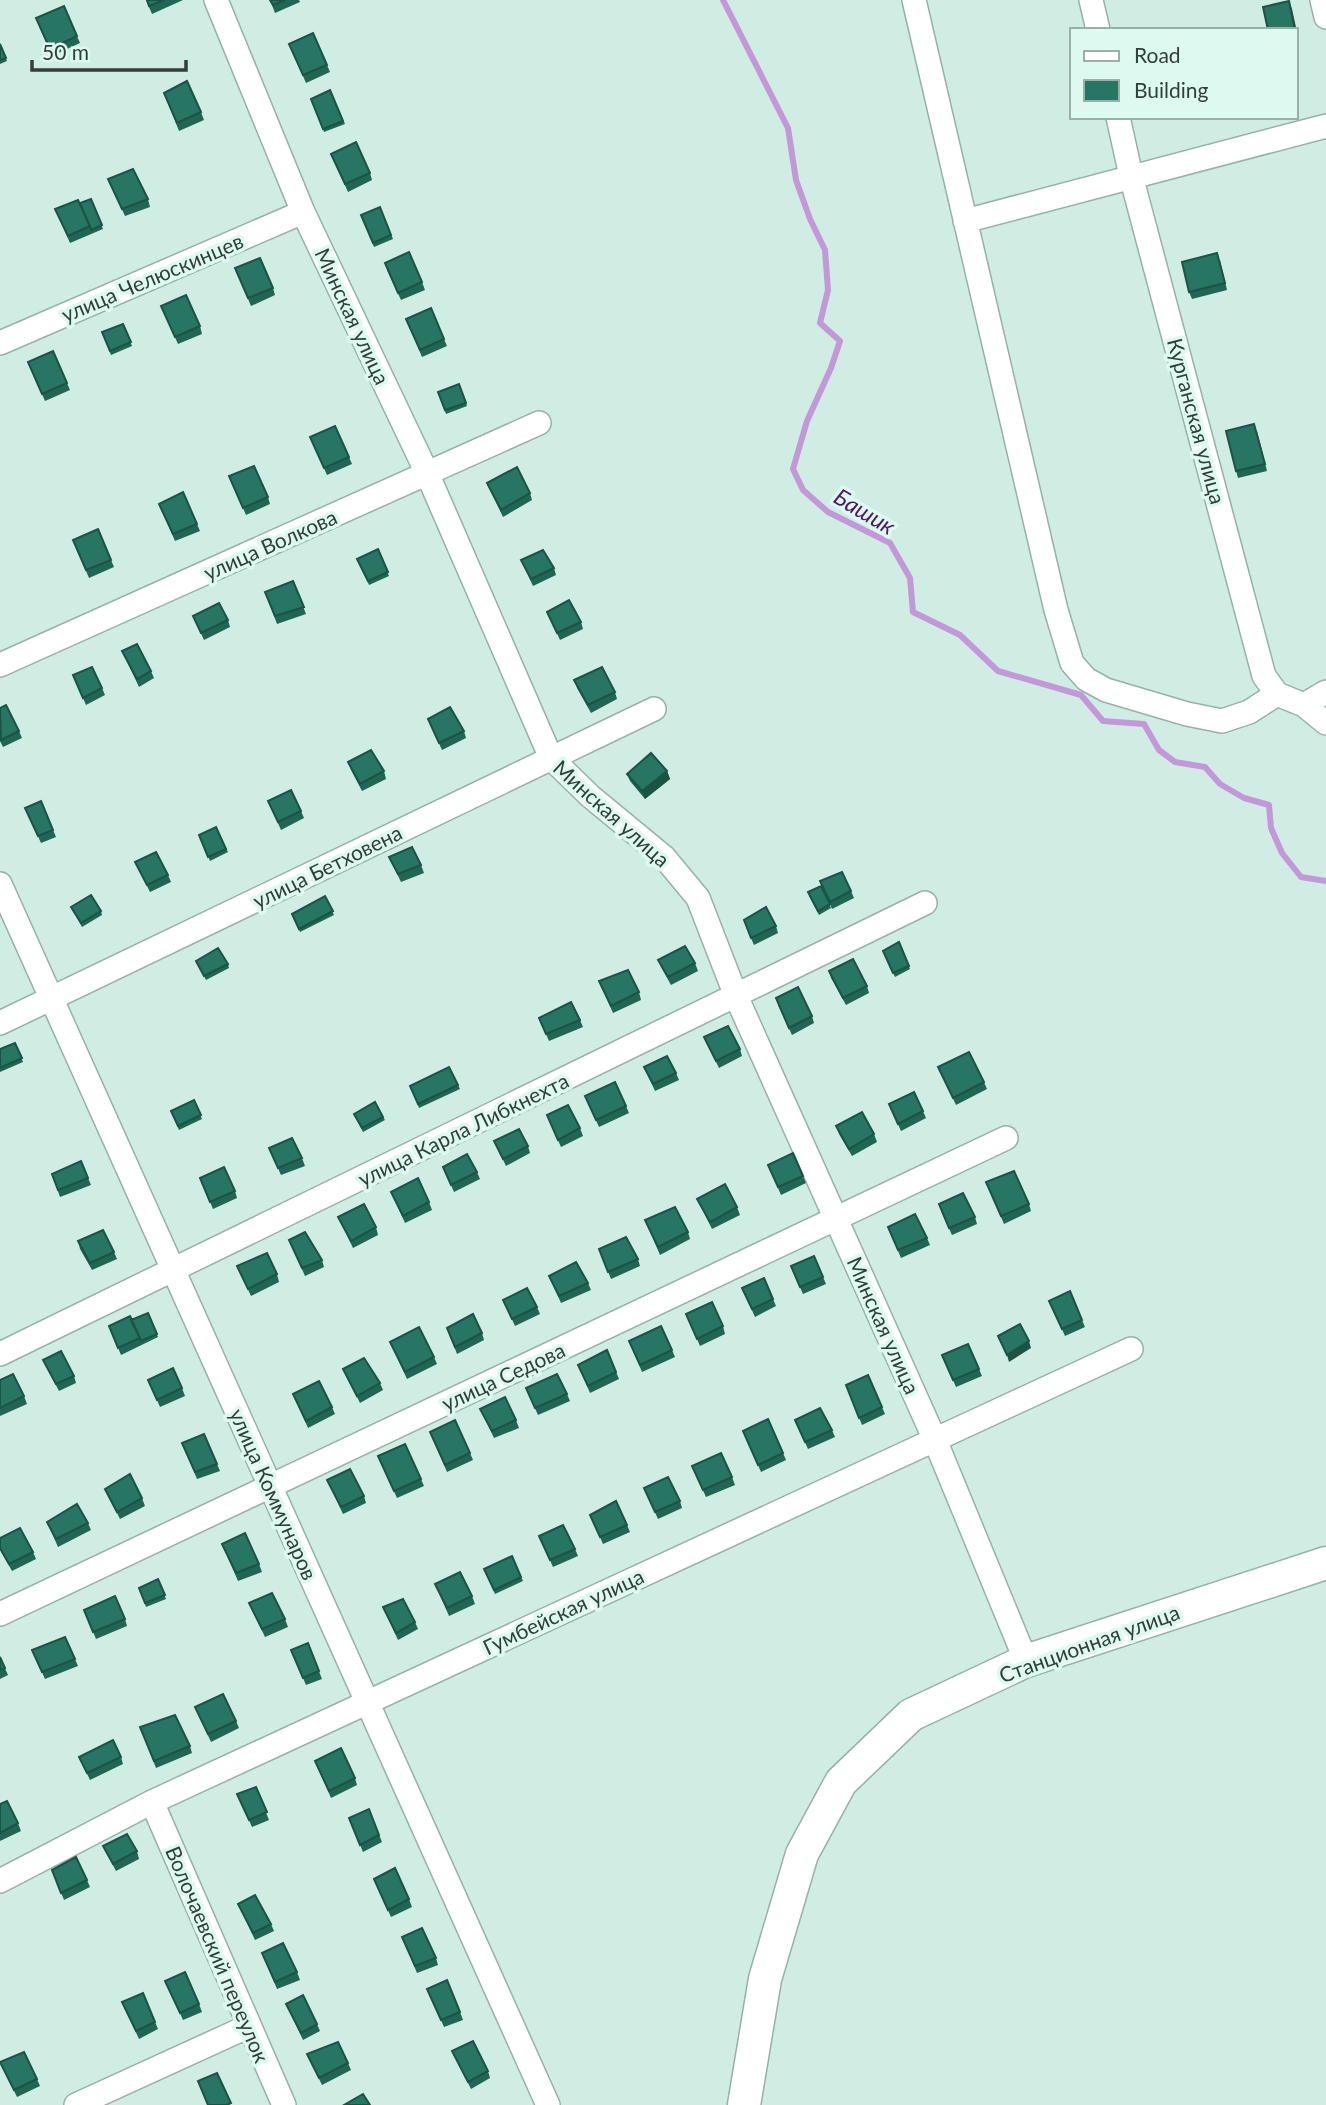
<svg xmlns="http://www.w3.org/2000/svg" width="1326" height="2105" viewBox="0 0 1326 2105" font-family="Lato,sans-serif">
	<rect width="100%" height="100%" fill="#d0ede3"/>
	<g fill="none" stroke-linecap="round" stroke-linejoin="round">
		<path stroke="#c397d8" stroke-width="6" d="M723,0L788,128L796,180L810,219L825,250L828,290L820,323L840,341L831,368L807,421L793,469L803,490L828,512L890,543L910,578L913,612L960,635L998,671L1081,695L1103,721L1144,724L1159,750L1175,762L1205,767L1220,784L1244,798L1269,805L1271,828L1282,853L1301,877L1326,881"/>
		<g stroke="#95b1a8" stroke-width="26">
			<path id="street" d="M216,0L303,212L427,473L551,758L590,796L664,857L698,898L736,996L935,1440L1026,1661
				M914,0L1056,610L1072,663L1086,679L1106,690L1187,714L1222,721L1249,712L1277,694
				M1091,0L1098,30
				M1322,0L1326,17
				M1118,117L1131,176L1264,676L1277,694L1304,705L1326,723
				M965,221L1326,126
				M0,343L303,212
				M0,665L539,423
				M1304,705L1326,692
				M0,884L548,2105
				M0,1023L654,709
				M0,1354L925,903
				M0,1614L1006,1138
				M152,1802L284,2105
				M0,1881L152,1802L1131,1349
				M76,2105L249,2026"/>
		</g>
		<g stroke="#95b1a8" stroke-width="35">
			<path id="secondary" d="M744,2105L765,1979L802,1854L841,1782L911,1715L1026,1661L1326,1563"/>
		</g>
		<use href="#street" stroke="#fff" stroke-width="23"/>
		<use href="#secondary" stroke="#fff" stroke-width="32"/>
	</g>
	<path fill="#216555" d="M146,0H183L152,14Z
		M270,0H299L300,2L275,13Z
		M39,26L77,36L80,43L52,56Z
		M0,44L7,61L0,64Z
		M289,44L327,65L330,72L306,83Z
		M330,90L345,124L324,132L311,99Z
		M164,93L201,112L204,120L179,131Z
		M331,154L370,173L372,180L348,192Z
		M108,179L148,199L150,207L125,216Z
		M91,199L103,229L70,243L55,209L80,203Z
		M380,207L393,239L374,247L361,215Z
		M1220,260L1227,290L1192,299L1189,292Z
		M235,268L273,288L275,295L251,306Z
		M387,270L422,282L425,290L401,300Z
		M161,306L200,326L202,334L178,344Z
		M123,324L132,346L111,355L102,332Z
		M409,326L444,339L447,346L422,357Z
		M28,362L67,383L70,390L45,401Z
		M459,384L467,406L446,414L438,392Z
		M1257,431L1267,471L1238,478L1236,471Z
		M310,437L349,457L352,464L327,475Z
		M229,476L268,497L270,504L246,515Z
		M487,483L530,493L532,500L503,517Z
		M159,504L197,524L200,531L175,541Z
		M76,547L111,560L114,567L89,578Z
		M378,549L389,576L369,585L357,559Z
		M521,560L554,568L556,575L533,586Z
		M293,581L306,614L277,624L265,592Z
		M547,612L581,622L583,629L560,640Z
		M193,616L228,620L230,627L204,640Z
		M122,651L151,671L154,678L139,687Z
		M73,675L102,688L105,695L86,705Z
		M574,680L615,692L617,699L591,713L577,688Z
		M0,708L19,731L22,738L3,747L0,741Z
		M428,719L464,731L466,738L442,750Z
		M348,762L384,771L386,779L362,791L351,770Z
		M667,771L670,779L645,799L630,781L627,774Z
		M41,801L56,837L41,843L25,808Z
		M268,801L301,811L304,818L281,830Z
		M216,827L228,852L210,861L199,835Z
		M389,857L421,865L424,873L401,882Z
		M135,862L168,875L171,882L150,892Z
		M820,881L851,891L854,898L832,909Z
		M821,886L831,908L819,915L809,896Z
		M325,896L334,915L300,932L292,914Z
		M71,907L101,911L102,915L82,927Z
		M776,926L778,933L754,945L746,927Z
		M899,942L910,969L895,977L883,951Z
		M658,960L695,963L698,971L671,985L661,967Z
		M196,961L228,964L229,968L206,980Z
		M829,971L867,986L869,993L846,1005L831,978Z
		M599,981L639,992L641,1000L613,1013Z
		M778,1005L812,1016L814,1023L792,1035Z
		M580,1020L583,1027L549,1041L542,1025Z
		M704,1037L740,1049L742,1056L719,1068Z
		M15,1043L23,1062L0,1072V1049Z
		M644,1067L676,1073L679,1080L655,1091Z
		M938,1067L984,1082L987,1089L956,1105Z
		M458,1085L460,1089L419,1108L410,1086Z
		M585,1096L626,1106L629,1113L599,1127Z
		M194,1100L202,1119L179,1130L171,1111Z
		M889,1104L923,1111L926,1118L901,1131Z
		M547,1115L580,1128L583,1136L561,1147Z
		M383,1117L385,1120L363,1132L356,1118Z
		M836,1126L874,1134L877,1142L852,1156L839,1134Z
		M494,1141L528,1146L530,1153L506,1166Z
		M269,1148L302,1158L305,1166L281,1175Z
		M81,1161L91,1185L60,1197L52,1174Z
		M768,1165L803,1176L806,1183L781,1195Z
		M443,1167L477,1172L480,1179L454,1192Z
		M200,1178L235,1191L237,1198L213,1209Z
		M986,1182L1029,1204L1031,1211L1004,1224Z
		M391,1192L429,1202L432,1210L405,1223Z
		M697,1199L737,1207L740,1215L712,1229Z
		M941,1211L975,1217L977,1224L952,1235Z
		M338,1217L376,1227L378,1235L353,1248Z
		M645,1220L688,1232L690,1239L660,1255Z
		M891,1234L927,1238L930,1245L901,1258Z
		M289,1240L322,1260L324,1267L305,1276Z
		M78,1241L114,1252L117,1259L92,1270L80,1249Z
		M599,1249L638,1259L640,1266L611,1279Z
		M237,1266L277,1274L279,1282L251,1296Z
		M794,1274L823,1277L826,1284L803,1294Z
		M549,1276L588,1283L591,1290L561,1303Z
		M742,1288L773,1299L776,1306L755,1317Z
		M503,1300L537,1307L540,1314L515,1326Z
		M1049,1301L1082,1320L1085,1327L1065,1336Z
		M148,1313L158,1337L121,1355L109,1326L131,1320Z
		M686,1314L723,1326L725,1334L700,1346Z
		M447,1328L482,1333L484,1340L457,1354Z
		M629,1341L672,1350L675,1357L642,1372Z
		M390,1342L434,1357L437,1364L407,1379Z
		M607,1350L619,1379L590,1393L578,1365Z
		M43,1360L74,1376L76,1383L59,1391Z
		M945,1362L979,1369L982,1376L956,1387Z
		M343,1369L380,1383L383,1390L360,1403Z
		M0,1380L24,1396L27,1404L0,1416Z
		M148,1380L182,1388L185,1396L160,1407Z
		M846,1385L882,1407L885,1414L862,1425Z
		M526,1388L567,1394L570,1401L538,1415Z
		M293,1394L332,1407L335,1414L308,1428Z
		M480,1409L516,1420L519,1428L494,1438Z
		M798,1427L832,1430L835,1437L808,1449Z
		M743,1431L783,1453L786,1460L761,1472Z
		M433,1439L470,1453L473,1460L447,1472Z
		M185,1450L217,1464L220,1471L197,1479Z
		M378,1456L421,1479L424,1486L397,1498Z
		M692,1466L732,1477L735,1485L706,1497Z
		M327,1480L364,1496L366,1503L343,1514Z
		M644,1488L680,1501L682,1508L658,1519Z
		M105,1489L142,1498L145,1506L120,1519Z
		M590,1515L627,1525L630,1532L603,1544Z
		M47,1522L88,1523L91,1530L58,1547Z
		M539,1536L575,1549L578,1556L553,1567Z
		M0,1538L33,1552L36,1559L12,1571L0,1550Z
		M222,1544L259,1564L262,1572L238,1581Z
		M512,1556L523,1581L495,1594L484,1569Z
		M158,1579L166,1599L146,1607L139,1588Z
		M435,1584L472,1596L475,1604L449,1616Z
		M249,1603L285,1619L288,1627L265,1637Z
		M383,1607L415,1622L418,1629L398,1640Z
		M84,1610L125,1619L127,1626L96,1639Z
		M308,1643L322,1679L306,1685L294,1657Z
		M0,1657L8,1675L0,1679Z
		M35,1657L75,1659L78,1666L45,1679Z
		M195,1707L236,1721L239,1728L211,1742Z
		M140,1727L190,1746L192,1753L156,1768Z
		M79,1757H121L123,1764L90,1780Z
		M315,1761L355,1778L357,1785L331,1798Z
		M256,1787L269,1820L252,1827L237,1794Z
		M0,1804L18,1823L21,1831L0,1841Z
		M369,1809L382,1842L363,1852L349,1818Z
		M103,1846L137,1851L139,1859L116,1871Z
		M52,1870L87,1880L90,1887L64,1900Z
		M374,1879L409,1899L412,1907L391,1917Z
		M238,1904L271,1924L274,1931L255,1940Z
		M405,1944L436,1958L438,1965L417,1973Z
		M265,1960L297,1972L300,1980L277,1989Z
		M165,1981L199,2004L202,2012L183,2020Z
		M427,1989L460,2012L463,2020L444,2027Z
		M122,2002L155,2022L158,2029L139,2039Z
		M286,2004L317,2024L320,2031L303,2040Z
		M452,2051L488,2071L490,2078L471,2089Z
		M307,2054L348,2063L351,2070L322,2085Z
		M0,2062L37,2079L40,2086L17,2097Z"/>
	<path fill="#1b5345" d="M1289,1L1292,9L1299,41L1296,34V30H1295Z
		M667,771L670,779L645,799L642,791Z
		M1029,1341L1031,1348L1009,1362L1007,1355Z"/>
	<path fill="#267663" stroke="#1b5345" stroke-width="2" d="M147,0H164L149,6Z
		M270,0H285L273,5Z
		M1289,1L1295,30H1268L1263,7Z
		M64,6L77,36L50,49L36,18Z
		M313,33L327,65L303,75L289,44Z
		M0,44L6,58L0,60Z
		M187,81L201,112L177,123L164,93Z
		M330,90L343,121L323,129L311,99Z
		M356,142L370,173L345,184L331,154Z
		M133,169L148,199L122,209L108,179Z
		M91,199L102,225L91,230L80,203Z
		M78,200L90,226L68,236L55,209Z
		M380,207L391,235L373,243L361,215Z
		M409,252L422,282L398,293L385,263Z
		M1217,253L1225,283L1189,292L1182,262Z
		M260,258L273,288L248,298L235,268Z
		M186,295L200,326L175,337L161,306Z
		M431,308L444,339L420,350L406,319Z
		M123,324L131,342L110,351L102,332Z
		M53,351L67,383L42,394L28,362Z
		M459,384L466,403L445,410L438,392Z
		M1254,424L1265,464L1236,471L1226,431Z
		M335,426L349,457L324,468L310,437Z
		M254,466L268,497L243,508L229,476Z
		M517,467L530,493L501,510L487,483Z
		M183,492L197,524L173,534L159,504Z
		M98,529L111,560L86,570L73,540Z
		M378,549L388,572L368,581L357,559Z
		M543,550L554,568L531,579L521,560Z
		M293,581L304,607L275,616L265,592Z
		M569,600L581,622L557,633L547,612Z
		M219,603L228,620L201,633L193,616Z
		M137,644L151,671L137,679L122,651Z
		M92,667L102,688L83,698L73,675Z
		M602,667L615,692L588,705L574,680Z
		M6,705L19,731L1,740L0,708Z
		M450,707L464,731L439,743L428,719Z
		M371,750L384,771L360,784L348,762Z
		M651,753L667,771L642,791L627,774Z
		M291,790L301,811L278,822L268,801Z
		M41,801L53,830L38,836L25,808Z
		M216,827L226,849L208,857L199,835Z
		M412,847L421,865L398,874L389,857Z
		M156,852L168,875L147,885L135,862Z
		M842,872L851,891L830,902L820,881Z
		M821,886L830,904L818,911L808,892Z
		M91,895L101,911L81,923L71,907Z
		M325,896L333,911L299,929L292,914Z
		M766,907L776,926L751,938L744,920Z
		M899,942L909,966L893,973L883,951Z
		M685,946L695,963L668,977L658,960Z
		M218,948L228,964L204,976L196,961Z
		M853,959L867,986L843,998L829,971Z
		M628,970L639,992L611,1006L599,981Z
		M798,987L812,1016L789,1028L776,998Z
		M571,1002L580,1020L546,1034L539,1018Z
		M728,1026L740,1049L716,1061L704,1037Z
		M15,1043L22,1058L0,1068V1049Z
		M969,1052L984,1082L953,1098L938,1067Z
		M667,1056L676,1073L653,1084L644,1067Z
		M449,1067L458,1085L418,1104L410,1086Z
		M615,1082L626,1106L596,1120L585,1096Z
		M914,1092L923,1111L898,1124L889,1104Z
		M194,1100L201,1115L178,1126L171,1111Z
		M375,1102L383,1117L362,1128L354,1114Z
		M568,1105L580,1128L558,1140L547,1115Z
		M862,1112L874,1134L849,1149L836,1126Z
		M519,1129L528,1146L503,1159L494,1141Z
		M292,1138L302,1158L278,1168L269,1148Z
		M793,1153L803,1176L778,1187L768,1165Z
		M467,1154L477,1172L451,1185L443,1167Z
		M81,1161L88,1178L58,1190L52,1174Z
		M224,1167L235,1191L210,1202L200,1178Z
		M1014,1171L1029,1204L1001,1216L986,1182Z
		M418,1178L429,1202L403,1216L391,1192Z
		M725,1184L737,1207L710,1222L697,1199Z
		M963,1193L975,1217L949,1228L939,1204Z
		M364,1204L376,1227L351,1241L338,1217Z
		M675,1207L688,1232L658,1247L645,1220Z
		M915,1214L927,1238L898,1250L888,1227Z
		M103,1230L114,1252L90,1263L78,1241Z
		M305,1232L322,1260L302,1268L289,1240Z
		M626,1237L638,1259L608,1272L599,1249Z
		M267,1253L277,1274L248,1289L237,1266Z
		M814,1256L823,1277L800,1287L791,1266Z
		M576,1262L588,1283L559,1296L549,1276Z
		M764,1278L773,1299L752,1309L742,1288Z
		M527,1288L537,1307L512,1319L503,1300Z
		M1070,1291L1082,1320L1062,1329L1049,1301Z
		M712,1302L723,1326L697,1339L686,1314Z
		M148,1313L157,1334L141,1341L131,1320Z
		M473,1314L482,1333L455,1347L447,1328Z
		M130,1316L140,1338L118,1348L109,1326Z
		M1020,1324L1029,1341L1007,1355L998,1336Z
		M661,1326L672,1350L640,1365L629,1341Z
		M419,1327L434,1357L405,1372L390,1342Z
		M968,1344L979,1369L953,1380L942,1355Z
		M607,1350L616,1372L588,1386L578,1365Z
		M61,1351L74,1376L56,1384L43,1360Z
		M364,1358L380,1383L357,1396L343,1369Z
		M173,1368L182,1388L157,1400L148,1380Z
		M13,1374L24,1396L0,1408V1380Z
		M557,1374L567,1394L535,1408L526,1388Z
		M868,1375L882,1407L859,1418L846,1385Z
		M319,1381L332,1407L306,1421L293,1394Z
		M505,1397L516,1420L492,1431L480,1409Z
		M820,1408L832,1430L805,1442L795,1420Z
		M768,1419L783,1453L758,1465L743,1431Z
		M455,1420L470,1453L445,1465L430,1432Z
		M204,1434L217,1464L195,1472L182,1443Z
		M405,1444L421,1479L394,1491L378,1456Z
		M721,1453L732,1477L703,1490L692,1466Z
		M350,1469L364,1496L341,1507L327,1480Z
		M130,1474L142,1498L117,1512L105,1489Z
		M668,1477L680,1501L655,1512L644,1488Z
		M616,1501L627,1525L600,1537L590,1515Z
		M77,1504L88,1523L56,1539L47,1522Z
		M563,1525L575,1549L550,1560L539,1536Z
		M20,1528L33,1552L9,1564L0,1548V1538Z
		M245,1533L259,1564L236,1573L222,1544Z
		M512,1556L521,1577L494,1590L484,1569Z
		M460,1572L472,1596L447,1608L435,1584Z
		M158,1579L165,1595L145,1603L139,1588Z
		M272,1593L285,1619L262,1629L249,1603Z
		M115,1596L125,1619L93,1632L84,1610Z
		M403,1599L415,1622L396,1633L383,1607Z
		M65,1637L75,1659L42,1672L32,1650Z
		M308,1643L319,1671L303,1678L291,1650Z
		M0,1657L5,1668L0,1670Z
		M223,1694L236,1721L208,1734L195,1707Z
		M175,1715L190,1746L154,1761L140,1727Z
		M113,1740L121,1757L87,1773L79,1757Z
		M341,1748L355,1778L329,1791L315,1761Z
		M256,1787L267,1812L249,1820L237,1794Z
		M7,1801L18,1823L0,1833V1804Z
		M369,1809L379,1835L360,1845L349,1818Z
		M127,1834L137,1851L113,1864L103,1846Z
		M76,1857L87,1880L61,1893L52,1870Z
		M395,1868L409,1899L388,1910L374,1879Z
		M255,1895L271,1924L253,1933L238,1904Z
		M422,1928L436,1958L415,1966L402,1937Z
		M283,1943L297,1972L275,1982L262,1953Z
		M185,1972L199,2004L180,2013L165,1981Z
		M447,1980L460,2012L441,2020L427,1989Z
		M143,1993L155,2022L136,2031L122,2002Z
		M303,1995L317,2024L301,2033L286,2004Z
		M473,2041L488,2071L468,2082L452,2051Z
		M338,2042L348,2063L319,2078L307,2054Z
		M24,2052L37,2079L14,2090L0,2062Z
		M217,2073L231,2103L227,2105H208L198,2081Z
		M363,2094L370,2105H344Z"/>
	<g text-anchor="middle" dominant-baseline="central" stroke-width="7" stroke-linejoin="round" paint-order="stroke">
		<g font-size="21" fill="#323e3a" stroke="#ddfaf1">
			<text transform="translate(152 277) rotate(-23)">улица Челюскинцев</text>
			<text transform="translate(353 316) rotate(65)">Минская улица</text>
			<text transform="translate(1197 421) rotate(75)">Курганская улица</text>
			<text transform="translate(270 544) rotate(-24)">улица Волкова</text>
			<text transform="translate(612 813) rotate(42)">Минская улица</text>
			<text transform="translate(327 866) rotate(-26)">улица Бетховена</text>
			<text transform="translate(463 1129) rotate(-26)">улица Карла Либкнехта</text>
			<text transform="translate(884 1325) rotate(66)">Минская улица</text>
			<text transform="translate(503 1376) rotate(-25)">улица Седова</text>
			<text transform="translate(274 1494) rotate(66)">улица Коммунаров</text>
			<text transform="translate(563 1611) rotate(-25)">Гумбейская улица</text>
			<text transform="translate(1089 1643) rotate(-20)">Станционная улица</text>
			<text transform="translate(218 1954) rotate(67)">Волочаевский переулок</text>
		</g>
		<g font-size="23" font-style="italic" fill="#4f1865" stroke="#ddfaf1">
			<text transform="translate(865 511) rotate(31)">Башик</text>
		</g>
	</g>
	<rect x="1070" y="28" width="228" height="91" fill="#ddfaf1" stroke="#99afa8" stroke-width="2"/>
	<rect x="1084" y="51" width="35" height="10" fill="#ffffff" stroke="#99afa8" stroke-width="2"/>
	<text x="1134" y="63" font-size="21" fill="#323e3a">Road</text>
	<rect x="1084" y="80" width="35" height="21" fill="#267663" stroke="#99afa8" stroke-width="2"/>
	<text x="1134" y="98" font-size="21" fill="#323e3a">Building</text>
	<path d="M32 60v10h154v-10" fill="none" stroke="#323e3a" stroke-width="3.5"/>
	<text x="42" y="60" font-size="21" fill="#323e3a" stroke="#ddfaf1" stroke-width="5" paint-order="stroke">50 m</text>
</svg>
